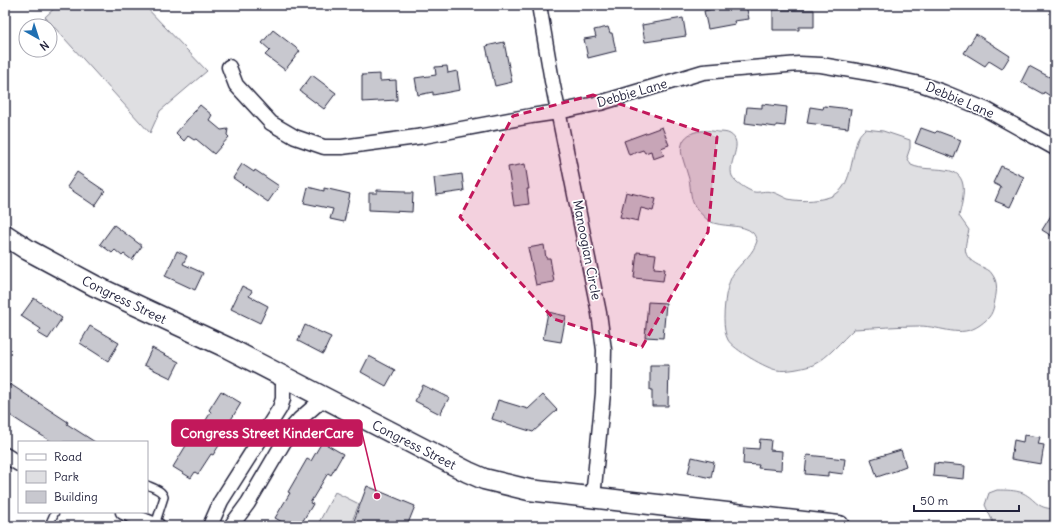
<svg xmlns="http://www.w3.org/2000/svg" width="1060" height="531" viewBox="0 0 1060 531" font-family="Delius,sans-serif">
	<rect width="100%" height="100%" fill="#fff"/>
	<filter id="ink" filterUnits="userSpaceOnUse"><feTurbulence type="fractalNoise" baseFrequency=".025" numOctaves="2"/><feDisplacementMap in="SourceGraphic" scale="8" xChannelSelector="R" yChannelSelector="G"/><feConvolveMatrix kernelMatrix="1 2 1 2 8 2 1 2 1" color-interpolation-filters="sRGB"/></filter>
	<g filter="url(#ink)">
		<path fill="#dfdfe2" stroke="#80808e" d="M58,5H144L207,71L160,111L150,133L45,17Z
			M865,129L883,131L910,140V148L907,157L911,165C922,170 934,168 945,170C971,172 963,199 959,216L969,230C964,250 961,257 982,267C986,269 990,270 992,274C998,282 997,290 995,300C993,313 991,317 980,325C960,339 942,326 919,326C897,326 876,328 854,329C841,341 829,357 813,365C805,368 785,372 777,370C767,369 733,349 728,340C722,329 724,308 726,295C728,286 730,277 736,270C744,260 753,254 757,241C756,238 754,234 753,233C743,223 721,228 709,221C705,218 699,212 696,208C690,200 691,189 689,179C687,171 684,164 682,156C677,132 700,128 718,132C721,132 727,132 730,134C745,143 727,162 732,176C735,182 747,190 754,192C759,193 765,190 772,192C777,193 783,197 788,199C800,202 825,201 836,194C853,183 851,153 859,136C860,134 863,131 865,129Z
			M997,490C1006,490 1015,490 1023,493C1037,500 1035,508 1055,509V526H1004L993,522L985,505L989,493Z
			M335,492L359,504L350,526H317Z"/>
		<path fill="#c8c8cf" stroke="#22223b" d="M717,5H746L749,19L734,21L735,24L708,29L704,11L717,8Z
			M773,10H814V27H799V30H773Z
			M683,18L686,36L645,42L642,25Z
			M608,27L610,33H612L616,51L588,58L584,39L596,37L594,30Z
			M273,30L300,51L285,70L265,55L270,50L262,43Z
			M976,34L1010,56L1002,69L989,61L985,66L964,53Z
			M504,42L512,82L495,86L486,46Z
			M447,66L448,73L457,71L460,90L433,95V92L418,95L415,78L436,75L435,67Z
			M1029,66L1055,80V99L1044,92L1043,94L1021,82Z
			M380,74V81L396,80L397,100L362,102V75Z
			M312,75L336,93L324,109L300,91Z
			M762,104L787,107L785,126L776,125V127L745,123L747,107L762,108Z
			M200,105L212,115L209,120L221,130L228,129L227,135L229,137L214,154L196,139L194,140L188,136L184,141L176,133Z
			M824,106L851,109L848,128L807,123L810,107L823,109Z
			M662,127L669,145L661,148L664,155L653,159L651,151L645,153L643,150L629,155L624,141Z
			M921,128L935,133L937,131L961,140L954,158L915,143Z
			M242,164L254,172L255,170L279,186L268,202L233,178Z
			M525,164L529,189H527L529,204L514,206L508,167Z
			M1001,166L1024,177L1010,207L995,201L1001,187L993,183Z
			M77,172L105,191L95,206L67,187Z
			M462,174L464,191L436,195L434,178Z
			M308,187L324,191V188L350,194L344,222L330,219L333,209L304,203Z
			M377,190L405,191V193H413L412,212L369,210V193H377Z
			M626,192L656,199L653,211L641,208L638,221L620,217Z
			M1055,209V238L1042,230Z
			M114,225L142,246L132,260L124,254L122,256L115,250L112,253L100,244Z
			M544,245L546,258H550L554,282L536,285L528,248Z
			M177,251L187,256L183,264L203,273L195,290L165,276Z
			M637,252L656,254L654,268L665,269L663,281L634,278Z
			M242,286L252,291L249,296L268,306L260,323L231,309Z
			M34,298L62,318L48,339L38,333L41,329L21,316Z
			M648,302L666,303L663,338L645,337Z
			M548,312L566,316L561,342L543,339Z
			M305,325L331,337L323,354L298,341Z
			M90,326L119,343L108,361L80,343Z
			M152,348L179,362L171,378L144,365Z
			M369,356L395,370L386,386L361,372Z
			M650,365H669L668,406H652V390H650Z
			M5,383L9,386L10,384L68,422L67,424L95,442H52L25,425L5,412Z
			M423,385L449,398L440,414L415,401Z
			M221,391L241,403L229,423L232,425L213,455L211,454L198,474L195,472L191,478L173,467L190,439L193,441L211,412L209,410Z
			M543,395L557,410L533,432L492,419L498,400L528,409Z
			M1024,435L1040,437L1038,444L1044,445L1041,464L1011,459L1014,440L1023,442Z
			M760,439L771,440L770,450L782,451L781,470L758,468L759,465L743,464L744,448L759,449Z
			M322,442L343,454L331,475L328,473L310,503L313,504L301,524L297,522L295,526H289L275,518L290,493L288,492L307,459L311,461Z
			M901,450L906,466L898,469V470L877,477L871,459Z
			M807,455L845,459L843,474L828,472V476L805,474Z
			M692,457L714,462L711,478L688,473Z
			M934,463L965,466L964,479L933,476Z
			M367,486L415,506L407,526H352Z"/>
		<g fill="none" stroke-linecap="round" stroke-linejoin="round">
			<g stroke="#22223b" stroke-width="10">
				<path id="lane" d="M147,485C154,488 162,490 164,497L155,525
					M54,526L50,523L55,512"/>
			</g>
			<g stroke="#22223b" stroke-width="17">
				<path id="street" d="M539,5L552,81L599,313L604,350L603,393L593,498
					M229,67L236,85L271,123L295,137L324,147H342L424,136L531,116L558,112L600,103L703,72L799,64L821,65L869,73L920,84L943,92L987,110L1055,148
					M5,455L19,464
					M123,512L158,526
					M210,526L221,501L280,408L283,399V377
					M231,526L248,503L292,428L300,419L324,398"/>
			</g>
			<g stroke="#22223b" stroke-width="23">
				<path id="secondary" d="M5,235L28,250L95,286L228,348L468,472L484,479L529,490L839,526"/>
			</g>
			<use href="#lane" stroke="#fff" stroke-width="7"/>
			<use href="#street" stroke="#fff" stroke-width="14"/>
			<use href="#secondary" stroke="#fff" stroke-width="20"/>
		</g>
	</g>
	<path fill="#c2185b" fill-opacity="0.2" stroke="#c2185b" stroke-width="3" stroke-dasharray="8 5" stroke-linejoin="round" d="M593,95L717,137L708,232L642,347L554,319L460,217L513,116Z"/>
	<g text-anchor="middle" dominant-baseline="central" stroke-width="3.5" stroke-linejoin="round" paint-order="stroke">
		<g font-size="13" fill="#22223b" stroke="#fff">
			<text transform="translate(632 93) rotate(-16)">Debbie Lane</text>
			<text transform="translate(960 100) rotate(23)">Debbie Lane</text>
			<text transform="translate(587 250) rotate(79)">Manoogian Circle</text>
			<text transform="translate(124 300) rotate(26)">Congress Street</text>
			<text transform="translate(414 445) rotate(27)">Congress Street</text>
		</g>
	</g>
	<path fill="none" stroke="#c2185b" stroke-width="1.5" d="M377 496L362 433"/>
	<circle fill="#c2185b" stroke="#fff" stroke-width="1.5" cx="377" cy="496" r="4"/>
	<rect fill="#c2185b" stroke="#c2185b" stroke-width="1.5" x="172" y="420" width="190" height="26" rx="4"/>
	<g font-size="14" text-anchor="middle" font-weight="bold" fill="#fff">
		<text x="267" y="438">Congress Street KinderCare</text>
	</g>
	<rect width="1060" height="531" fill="none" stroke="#fff" stroke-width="20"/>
	<rect x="10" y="10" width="1040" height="511" fill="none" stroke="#22223b" stroke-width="1.5" filter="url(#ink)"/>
	<rect x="18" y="441" width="130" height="72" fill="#ffffff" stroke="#a7a7b1"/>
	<rect x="26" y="454" width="20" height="6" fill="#ffffff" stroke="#a7a7b1"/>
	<text x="54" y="461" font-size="12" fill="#22223b">Road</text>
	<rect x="26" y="471" width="20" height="12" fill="#dfdfe2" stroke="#a7a7b1"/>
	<text x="54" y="481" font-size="12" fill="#22223b">Park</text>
	<rect x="26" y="491" width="20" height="12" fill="#c8c8cf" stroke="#a7a7b1"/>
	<text x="54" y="501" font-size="12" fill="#22223b">Building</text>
	<g transform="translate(38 38) rotate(141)"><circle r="19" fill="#ffffff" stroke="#a7a7b1"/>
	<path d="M0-3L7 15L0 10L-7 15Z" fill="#1f6fb2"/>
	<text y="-6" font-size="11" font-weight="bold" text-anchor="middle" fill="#22223b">N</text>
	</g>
	<path d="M914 505v6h105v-6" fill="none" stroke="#22223b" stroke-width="2"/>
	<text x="920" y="505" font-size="12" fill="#22223b" stroke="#ffffff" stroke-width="3" paint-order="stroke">50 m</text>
</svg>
